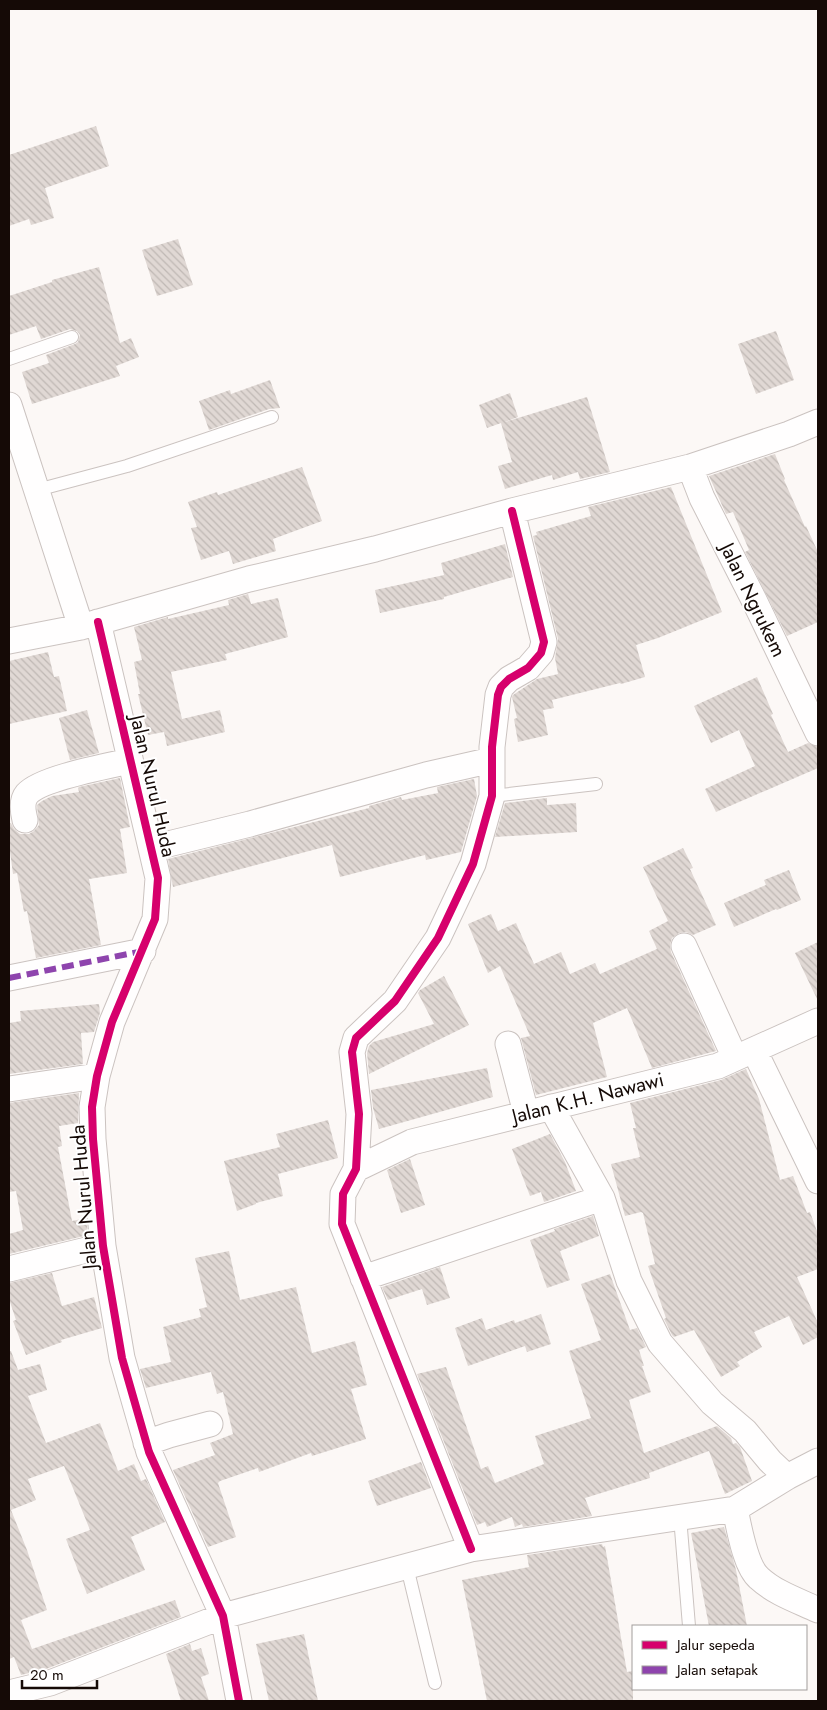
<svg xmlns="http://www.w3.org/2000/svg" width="827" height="1710" viewBox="0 0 827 1710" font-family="Jost,sans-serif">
	<defs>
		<pattern id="building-back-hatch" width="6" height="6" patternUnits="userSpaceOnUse" patternTransform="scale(1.25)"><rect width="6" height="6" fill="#e0d8d4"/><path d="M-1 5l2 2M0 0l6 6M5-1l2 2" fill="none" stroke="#bfb8b4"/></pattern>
	</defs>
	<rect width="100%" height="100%" fill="#fcf8f6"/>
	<path fill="url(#building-back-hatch)" d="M96,126L109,166L45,188L54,218L31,225L29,219L9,226V155Z
		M178,239L193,285L157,296L142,250Z
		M99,267L120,343L131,338L139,357L116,366L120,376L32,404L22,372L49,363L46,355L75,344L78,342L80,335L77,331L70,329L41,339L36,326L9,335V296L52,282V280Z
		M776,331L794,380L756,394L738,344Z
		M270,380L280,408L269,409L209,430L199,401L230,390L231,394Z
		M510,393L518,417L505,422L587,397L610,472L580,479L578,472L553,480L552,475L505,489L498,466L512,462L501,423L487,428L479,405Z
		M775,454L785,479L784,480L805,527L806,526L818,552V622L787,636L745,552L749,550L733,512L726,514L709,476Z
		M302,467L322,521L273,539L276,551L233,564L229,551L201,560L191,528L197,527L188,502L217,492L218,495Z
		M671,487L722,612L658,638L636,645L645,677L621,684L620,683L552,700L554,708L543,710L548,735L518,742L514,719L517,718L512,697L513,695L537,679L558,674L555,658L558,639L533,536L537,535L536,532L591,516L588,507Z
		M505,544L513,577L444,597V599L380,613L375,590L444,575L441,563Z
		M248,594L251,604L278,598L288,637L225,654L227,660L171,672L182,719L220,710L225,732L167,746L164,732L148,735L138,694H140L134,662L142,660L134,627L168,617V619L229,605L228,600Z
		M48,652L54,677L59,676L67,711L9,724V661Z
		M757,677L773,714L771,715L788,752L808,743L818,747V768L716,812L705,789L755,766L739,730L711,743L694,706Z
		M87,710L99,753L70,760L59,718Z
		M120,778L130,827L120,829L127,873L89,879L101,945L36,958L27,911L24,912L17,873L13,874L9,844V823H11L14,829L20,834H29L34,831L39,825L37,805L42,801L52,796L79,792L78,788L79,787Z
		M474,779L477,796L461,852L426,860L425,855L340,877L332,845L173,887L168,859L369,808V806L401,797L402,800L438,793L437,787Z
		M547,798V805L576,803L577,832L495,837L505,803Z
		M683,848L693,868L690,869L716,925L693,935L686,932L679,933L672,938L670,945L671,952L716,1051L652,1068L627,1008L593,1023L607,1077L536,1095L521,1038L530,1036L500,966L488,973L468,924L491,914L498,931L516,923L534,964L561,952L570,974L595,963L600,974L657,949L649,931L668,921L643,867Z
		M789,870L801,900L777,910L776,909L734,927L724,903L766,885L764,880Z
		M818,942V1001L795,953Z
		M444,976L469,1025L369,1074L367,1053L369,1046L373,1042L434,1024L418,993L420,990Z
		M99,1004L100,1013L94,1032L81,1033L83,1064L9,1074V1023L21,1021L20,1011Z
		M487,1068L493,1097L379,1129L373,1108L371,1090Z
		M746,1069L759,1099L780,1180L793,1176L807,1213L810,1212L818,1234V1269L797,1277L818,1323V1337L803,1345L789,1316L754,1332L762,1347L737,1362L740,1366L721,1377L694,1330L674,1337L672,1335L664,1319L666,1318L648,1266L655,1264L643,1213L641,1212L625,1216L611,1164L640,1157L633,1128H636L630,1103L721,1080Z
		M79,1093L78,1123L59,1126L62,1146L58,1147L72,1221L86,1218L88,1235L9,1254V1234L23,1230L16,1191L9,1192V1103Z
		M328,1120L338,1158L278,1174L283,1196L256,1203V1204L237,1211L224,1161L280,1147L276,1134Z
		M550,1134L565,1162L576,1191L544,1202L541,1192L530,1196L512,1149Z
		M410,1159L425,1205L401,1213L387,1170Z
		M593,1216L599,1236L560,1251L570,1280L547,1288L530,1240L555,1231L554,1229Z
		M229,1251L240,1300L296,1287L312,1353L355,1341L367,1385L351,1389L366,1439L312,1456L311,1453L259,1472L258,1468L220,1481L218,1483L236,1537L208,1547L173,1470L215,1455L210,1443L233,1434L223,1392L217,1394L211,1372L146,1388L140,1369L171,1362L163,1327L201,1317L199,1309L207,1307L195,1258Z
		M440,1267L450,1298L427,1305L422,1289L388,1300L382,1287Z
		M52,1273L62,1306L94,1297L102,1328L61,1340L62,1342L26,1355L13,1321L16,1320L9,1299V1283Z
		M610,1274L630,1330L637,1328L646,1347L639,1350L644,1366H642L651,1392L629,1400L644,1453L717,1426L731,1438L733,1444L736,1443L740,1447L752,1481L725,1494L709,1451L649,1473L650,1478L585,1498L592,1516L523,1527L522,1524L515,1527L512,1517L487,1527L485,1522L477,1525L417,1374L446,1367L481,1469L488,1466L495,1483L544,1464L535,1436L591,1418L569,1351L601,1340L581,1284Z
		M541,1314L551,1344L527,1352L525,1346L468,1366L455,1328L482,1318L486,1330L514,1320L515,1323Z
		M9,1351H11L18,1370L40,1364L47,1390L28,1396L46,1443L100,1423L118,1471L134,1464L141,1481L146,1479L165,1522L131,1537L145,1570L87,1594L66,1539L90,1530L64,1466L28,1479L36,1500L11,1510L27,1550L47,1610L21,1620L32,1649L175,1600L181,1617L46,1669L21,1675L14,1657L9,1659Z
		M421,1462L431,1488L377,1506L368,1481Z
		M724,1527L736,1570L747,1626H709L691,1533Z
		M602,1544L603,1547L605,1546L627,1672L633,1671V1701H487L462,1580L529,1567L527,1555Z
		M304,1634L318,1701H269L256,1644Z
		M190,1644L192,1651L201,1648L209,1674L201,1677L209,1701H181L166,1654Z"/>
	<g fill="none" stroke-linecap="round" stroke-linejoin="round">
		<g stroke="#cbc3c0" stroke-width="14">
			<path id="service" d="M9,359L72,337
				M37,490L127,466L272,417
				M492,796L596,784
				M680,1517L689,1626
				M407,1567L435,1683"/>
		</g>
		<g stroke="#cbc3c0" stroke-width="27">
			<path id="minor" d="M9,405L81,627
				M690,467L702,498L754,600L818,733
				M98,622L158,878L155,919L112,1022L97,1076L92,1107L93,1139L103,1246L122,1358L149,1452L223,1616L239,1701
				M9,641L81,627L249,579L375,549L512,511L690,467L789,434L818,422
				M25,820C23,812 21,801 27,794C41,778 108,766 130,761
				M152,848L250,824L426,775L492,760
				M684,946L735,1058
				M9,978L143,951
				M508,1044L526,1113
				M754,1050L818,1181
				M9,1089L97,1076
				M551,1107L602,1198L629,1281L660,1343L712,1403L745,1431L770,1461L787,1477L818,1461
				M356,1169L412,1142L718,1066L818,1021
				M9,1269L103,1246
				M363,1278L602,1198
				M146,1443L169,1435L210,1424
				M735,1509C739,1527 745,1566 759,1578C775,1593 799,1601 818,1610
				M471,1549L342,1224L343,1194L356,1169L359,1114L352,1052L356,1038L395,1001L438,938L473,864L492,796V747L498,695L501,687L509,679L528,668L541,653L544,642L512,511
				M9,1693L50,1683L223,1616L471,1549L735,1509L787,1477"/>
		</g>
		<use href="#service" stroke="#fffefe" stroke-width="12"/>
		<use href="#minor" stroke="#fffefe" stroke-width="25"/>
		<path stroke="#8e44ad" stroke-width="6" stroke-dasharray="12 6" stroke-linecap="butt" d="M9,978L143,951"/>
		<g stroke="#fff" stroke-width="11">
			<path id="cycleway" d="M98,622L158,878L155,919L112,1022L97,1076L92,1107L93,1139L103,1246L122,1358L149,1452L223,1616L239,1701
				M471,1549L342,1224L343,1194L356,1169L359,1114L352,1052L356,1038L395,1001L438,938L473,864L492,796V747L498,695L501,687L509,679L528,668L541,653L544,642L512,511"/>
		</g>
		<use href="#cycleway" stroke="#d6006c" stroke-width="8"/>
	</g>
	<g text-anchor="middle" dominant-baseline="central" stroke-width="4" stroke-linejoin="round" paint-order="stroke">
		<g font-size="20" fill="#150a06" stroke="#fff">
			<text transform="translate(753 600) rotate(64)">Jalan Ngrukem</text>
			<text transform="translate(153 786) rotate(77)">Jalan Nurul Huda</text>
			<text transform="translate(588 1098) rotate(-14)">Jalan K.H. Nawawi</text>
			<text transform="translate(84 1197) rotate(-95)">Jalan Nurul Huda</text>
		</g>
	</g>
	<rect width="827" height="1710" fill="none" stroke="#150a06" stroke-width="20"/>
	<rect x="632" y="1625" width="175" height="65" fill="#ffffff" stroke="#a19d9b"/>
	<rect x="642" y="1641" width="25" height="8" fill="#d6006c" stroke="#a19d9b"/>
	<text x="677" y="1650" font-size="15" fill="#150a06">Jalur sepeda</text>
	<rect x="642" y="1666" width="25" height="8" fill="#8e44ad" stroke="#a19d9b"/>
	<text x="677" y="1675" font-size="15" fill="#150a06">Jalan setapak</text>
	<path d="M22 1680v8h75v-8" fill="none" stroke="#150a06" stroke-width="2.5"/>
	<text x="30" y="1680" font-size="15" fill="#150a06" stroke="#ffffff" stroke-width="4" paint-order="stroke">20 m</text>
</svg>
